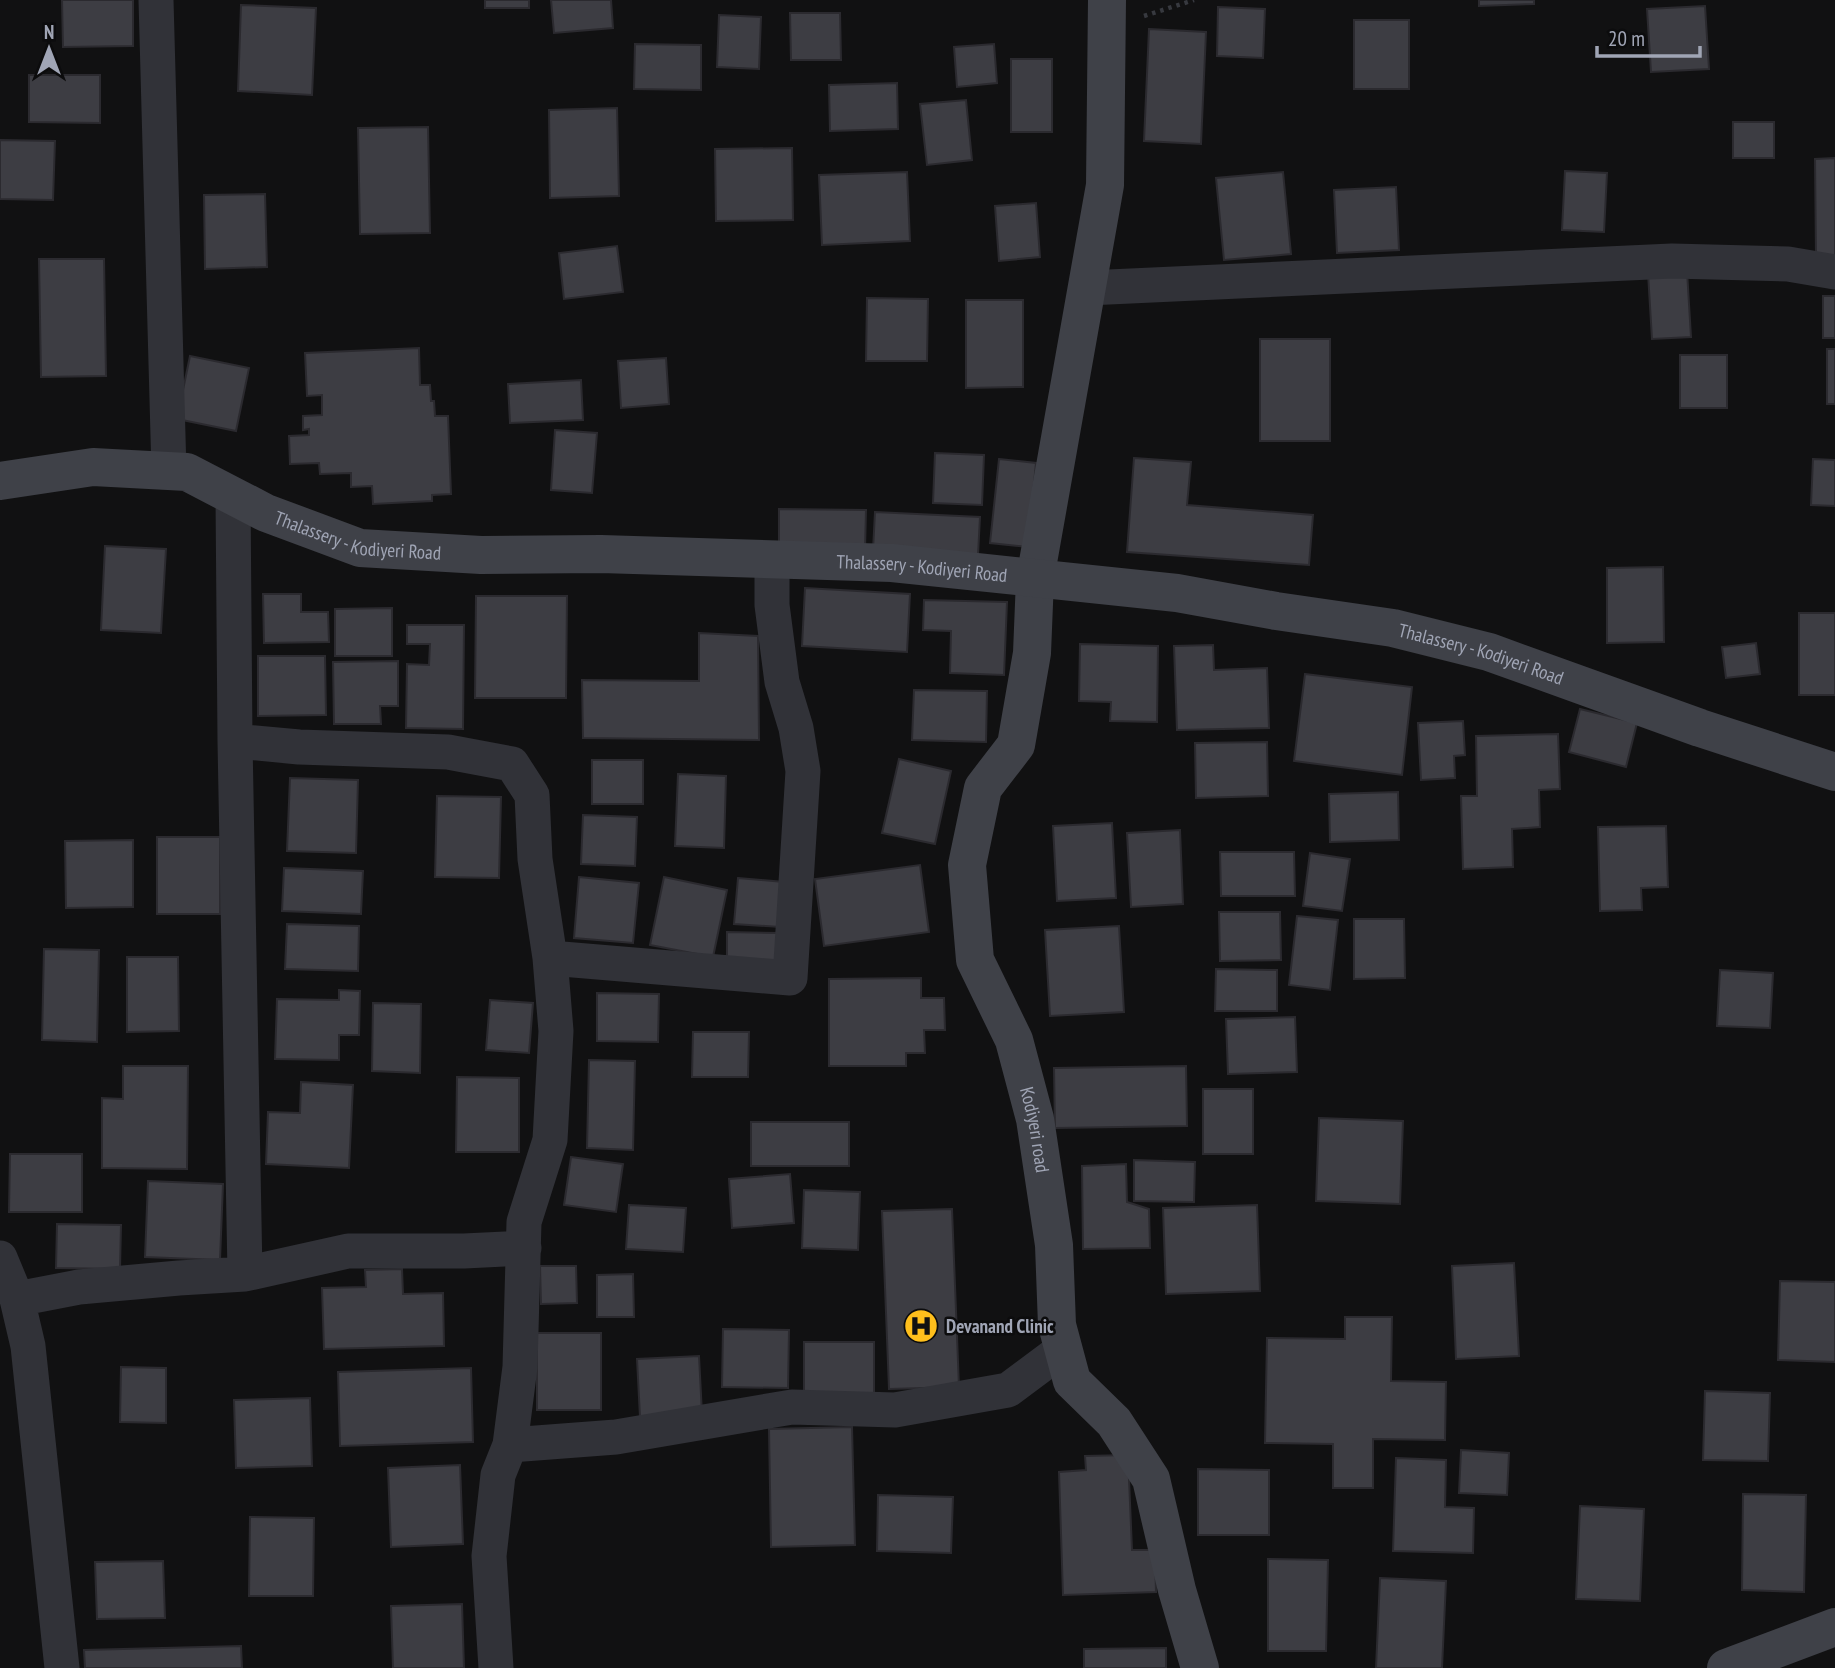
<svg xmlns="http://www.w3.org/2000/svg" width="1835" height="1668" viewBox="0 0 1835 1668" font-family="'PT Sans Narrow',sans-serif">
	<rect width="100%" height="100%" fill="#111112"/>
	<path fill="#3d3d43" stroke="#2b2a2f" stroke-width="2" d="M62,0H133V46L63,47Z
		M485,0H529V8H485Z
		M551,0H611L613,28L554,33Z
		M1479,0H1534V4L1479,6Z
		M241,5L316,8L312,95L238,91Z
		M1705,6L1709,69L1651,72L1647,9Z
		M1218,7L1265,9L1263,58L1217,56Z
		M790,13H840L841,60H791Z
		M719,15L761,17L759,69L717,67Z
		M1354,20H1409V89H1354Z
		M1149,29L1206,32L1201,144L1144,141Z
		M635,44L701,45V90L634,89Z
		M994,44L997,83L957,87L954,47Z
		M1011,59H1052V132H1011Z
		M29,75H100V123L29,122Z
		M897,83L898,129L830,131L829,85Z
		M966,100L972,160L927,165L920,104Z
		M617,108L619,196L550,198L549,110Z
		M1733,122H1774V158H1733Z
		M428,127L430,233L360,234L358,128Z
		M0,140L55,141L53,200L0,199Z
		M792,148L793,220L716,221L715,149Z
		M1835,158V256H1816L1815,159Z
		M1565,171L1607,173L1604,232L1562,230Z
		M907,172L910,241L822,245L819,175Z
		M1283,172L1291,254L1224,260L1216,178Z
		M1396,187L1399,250L1337,253L1334,190Z
		M265,194L267,267L205,269L204,195Z
		M1036,203L1040,257L999,261L995,206Z
		M617,246L623,292L564,299L559,253Z
		M39,259H104L106,376L41,377Z
		M1687,271L1691,337L1652,339L1648,273Z
		M1823,296H1835V338H1823Z
		M867,298L928,299L927,361H866Z
		M966,300H1023V387L966,388Z
		M1260,339H1330V441H1260Z
		M419,348L420,385H430L431,401H434L435,416H448L451,494L432,495V501L373,504L372,486L351,487V473L320,474L319,463L290,464L289,436L309,435V429L303,430V416L322,415V395L307,396L305,353Z
		M1827,349H1835V404H1827Z
		M1680,355H1727V408H1680Z
		M190,356L249,368L236,431L177,419Z
		M666,358L669,404L621,408L618,361Z
		M581,380L583,420L510,423L508,384Z
		M555,430L597,433L592,493L551,490Z
		M935,453L984,455L982,505L933,503Z
		M1134,458L1191,462L1187,505L1313,515L1309,565L1127,552Z
		M999,459L1036,463L1028,547L990,543Z
		M1813,459L1835,460V506L1811,505Z
		M779,509L866,510L865,550L779,548Z
		M875,512L980,517L978,555L873,550Z
		M105,546L166,549L161,633L101,630Z
		M1663,567L1664,642L1607,643V568Z
		M805,588L910,594L907,652L802,646Z
		M263,594H301V612H328L329,642L264,643Z
		M476,596H567L566,698H475Z
		M924,600L1007,602L1004,675L950,673L951,631L923,630Z
		M392,608V656H335V609Z
		M1799,613H1835V695H1799Z
		M407,625H464L463,729L406,728L407,664L429,665L430,644H407Z
		M699,633L758,636L759,740L583,738L582,680L699,681Z
		M1756,643L1760,674L1726,678L1722,647Z
		M1080,644L1158,646L1157,722L1110,721L1111,702L1079,701Z
		M1213,645L1214,670L1267,668L1269,728L1177,730L1174,646Z
		M258,656H325L326,715L258,716Z
		M398,661V706H380L381,724H334L333,662Z
		M1305,674L1412,687L1402,775L1294,761Z
		M914,690L987,691L986,742L912,740Z
		M1580,709L1637,723L1626,767L1569,752Z
		M1463,721L1465,755L1454,756L1455,778L1421,780L1418,723Z
		M1558,734L1560,789L1539,790L1540,827L1512,829L1513,867L1463,869L1461,796H1477L1476,736Z
		M1267,742L1268,796L1196,798L1195,743Z
		M899,759L951,771L935,844L882,833Z
		M592,760H643V804H592Z
		M678,774L726,776L724,848L675,846Z
		M290,778L358,780L356,853L287,851Z
		M1398,792L1399,840L1330,842L1329,794Z
		M437,796L501,797L499,878L435,877Z
		M583,815L637,817L635,866L581,864Z
		M1112,823L1116,898L1057,901L1053,826Z
		M1666,826L1668,887L1641,888L1642,910L1600,911L1598,827Z
		M1180,830L1183,904L1131,907L1127,833Z
		M157,837H220V914H157Z
		M133,840V907L66,908L65,841Z
		M1220,852H1294L1295,896H1221Z
		M1310,853L1350,859L1342,911L1303,906Z
		M920,865L929,932L824,946L815,879Z
		M284,868L363,871L361,914L282,911Z
		M579,877L639,883L633,943L574,938Z
		M664,877L727,890L713,957L650,945Z
		M738,878L784,882L780,927L734,924Z
		M1219,912H1280L1281,960L1220,961Z
		M1297,916L1338,920L1330,990L1289,985Z
		M1354,919H1404L1405,978L1354,979Z
		M287,924L359,926L358,971L285,969Z
		M1119,926L1124,1012L1050,1016L1045,930Z
		M727,932L778,933L777,964L727,962Z
		M44,949L99,950L97,1042L42,1040Z
		M127,957H178L179,1031L127,1032Z
		M1216,969L1277,970V1011H1215Z
		M1720,970L1773,973L1770,1028L1717,1026Z
		M921,978V998H944L945,1030H924L925,1053H906V1066H829V979Z
		M339,990L360,991L359,1035H339V1060L275,1059L277,999L339,1000Z
		M597,993L659,994L658,1042L597,1041Z
		M490,1000L533,1003L529,1053L486,1050Z
		M373,1003L421,1004L420,1073L372,1071Z
		M1295,1017L1297,1072L1228,1074L1226,1019Z
		M693,1032H749L748,1077H692Z
		M589,1060L635,1061L633,1150L587,1148Z
		M123,1066H188L187,1169L102,1168V1098L123,1099Z
		M1186,1066L1187,1126L1055,1128L1054,1068Z
		M457,1077L519,1078V1152H456Z
		M301,1082L353,1085L349,1168L266,1164L268,1112L300,1113Z
		M1203,1089H1253V1154H1203Z
		M1319,1118L1403,1121L1400,1204L1316,1201Z
		M751,1122H849V1166H751Z
		M10,1154H82V1212H9Z
		M571,1157L623,1164L616,1212L564,1205Z
		M1134,1160L1195,1162L1194,1202L1134,1201Z
		M1126,1164L1127,1202L1149,1209L1150,1248L1083,1249L1082,1166Z
		M790,1174L794,1223L732,1228L729,1179Z
		M148,1181L223,1184L220,1260L145,1257Z
		M804,1190L860,1192L858,1250L802,1248Z
		M629,1205L686,1208L683,1252L626,1249Z
		M1257,1205L1260,1291L1166,1294L1163,1208Z
		M952,1209L959,1387L889,1389L882,1211Z
		M57,1224L121,1225L120,1269L56,1268Z
		M1514,1263L1519,1356L1456,1359L1452,1266Z
		M540,1266H576L577,1303L541,1304Z
		M402,1269L403,1294L443,1293L444,1346L324,1349L322,1288L366,1287L365,1270Z
		M633,1274L634,1317H597V1275Z
		M1780,1281L1835,1282V1362L1778,1360Z
		M1345,1317H1392L1391,1381L1446,1382L1445,1440L1373,1439V1488H1333V1444L1265,1443L1267,1338L1345,1339Z
		M723,1329L789,1330L788,1388L722,1387Z
		M537,1333H601V1410H537Z
		M804,1342H874V1398H804Z
		M699,1356L702,1414L640,1417L637,1359Z
		M121,1367L166,1368V1423L120,1422Z
		M471,1368L473,1442L340,1446L338,1372Z
		M1705,1391L1770,1393L1768,1461L1703,1460Z
		M310,1398L312,1466L236,1468L234,1400Z
		M852,1427L855,1545L771,1547L769,1429Z
		M1461,1450L1509,1453L1507,1495L1459,1493Z
		M1128,1455L1132,1550H1155L1156,1592L1063,1595L1059,1472L1086,1470L1085,1456Z
		M1396,1458L1446,1460L1445,1507L1474,1508L1473,1553L1393,1551Z
		M460,1465L463,1544L391,1547L388,1468Z
		M1198,1469L1269,1470V1535H1198Z
		M1743,1494L1806,1495L1804,1592L1742,1590Z
		M878,1495L953,1497L951,1553L877,1551Z
		M1580,1506L1644,1509L1640,1601L1576,1599Z
		M250,1517L314,1518L313,1596H249Z
		M1268,1559L1328,1560L1326,1651H1268Z
		M163,1561L165,1618L97,1619L95,1562Z
		M1380,1578L1446,1581L1442,1668H1376Z
		M462,1604L464,1668H393L391,1606Z
		M241,1646L242,1668H85L84,1650Z
		M1166,1648V1668H1084V1649Z"/>
	<g fill="none" stroke-linecap="round" stroke-linejoin="round">
		<path stroke="#37393f" stroke-width="4.5" stroke-dasharray="3.5 5" stroke-linecap="butt" d="M1144,16L1194,0"/>
		<path stroke="#313238" stroke-width="35" d="M156,0L169,472
			M1087,288L1672,261L1788,264L1835,272
			M233,496L235,741L299,747L448,752L512,764L532,795L535,859L550,958L556,1031L550,1140L524,1222L520,1367L510,1445
			M235,741L245,1274
			M550,958L790,978L803,771L796,728L782,682L772,605V559
			M0,1258L17,1299L79,1287L179,1278L245,1274L348,1251H464L524,1248
			M17,1299L28,1346L62,1668
			M496,1668L489,1556L498,1475L510,1445L616,1437L792,1407L895,1410L1008,1390L1063,1349"/>
		<g stroke="#3f4148" stroke-width="38">
			<path id="s1" d="M1107,0L1105,185L1035,579L1032,653L1016,745L983,788L967,865L975,960L1014,1040L1035,1119L1054,1245L1057,1325L1072,1381L1114,1422L1151,1479L1177,1590L1200,1668"/>
			<path id="s2" d="M0,481L93,467L187,472L266,513L360,548L481,555L601,554L892,563L1177,593L1276,611L1393,628L1489,652L1700,728L1835,772"/>
			<path d="M1726,1668L1835,1627"/>
		</g>
	</g>
	<defs>
		<g id="hospital-disc" transform="scale(1.75)"><circle r="9.5" fill="#ffbf1c" stroke="#0c0c0d"/><path d="M-5-5h3v3.5h4V-5h3V5h-3V1.5h-4V5h-3Z" fill="#111"/></g>
	</defs>
	<g fill-rule="evenodd">
		<use href="#hospital-disc" x="921" y="1326"/>
	</g>
	<g text-anchor="middle" dominant-baseline="central" stroke-width="5" stroke-linejoin="round" paint-order="stroke">
		<g font-size="19" fill="#a0a5b5" stroke="#0c0c0d">
			<text stroke="none"><textPath href="#s2" startOffset="373">Thalassery - Kodiyeri Road</textPath></text>
			<text stroke="none"><textPath href="#s2" startOffset="940">Thalassery - Kodiyeri Road</textPath></text>
			<text stroke="none"><textPath href="#s2" startOffset="1507">Thalassery - Kodiyeri Road</textPath></text>
			<text stroke="none"><textPath href="#s1" startOffset="1162">Kodiyeri road</textPath></text>
		</g>
		<g font-size="19" font-weight="bold" fill="#a0a5b5" stroke="#0c0c0d" text-anchor="start">
			<text x="946" y="1326">Devanand Clinic</text>
		</g>
	</g>
	<g transform="translate(49 49)" stroke="#0c0c0d" stroke-width="5" paint-order="stroke">
	<path d="M0-5L12 26L0 18L-12 26Z" fill="#a0a5b5"/>
	<text y="-10" font-size="19" font-weight="bold" text-anchor="middle" fill="#a0a5b5">N</text>
	</g>
	<path d="M1597 46v10h103v-10" fill="none" stroke="#a0a5b5" stroke-width="3.5"/>
	<text x="1608" y="46" font-size="21" fill="#a0a5b5" stroke="#0c0c0d" stroke-width="5" paint-order="stroke">20 m</text>
</svg>
